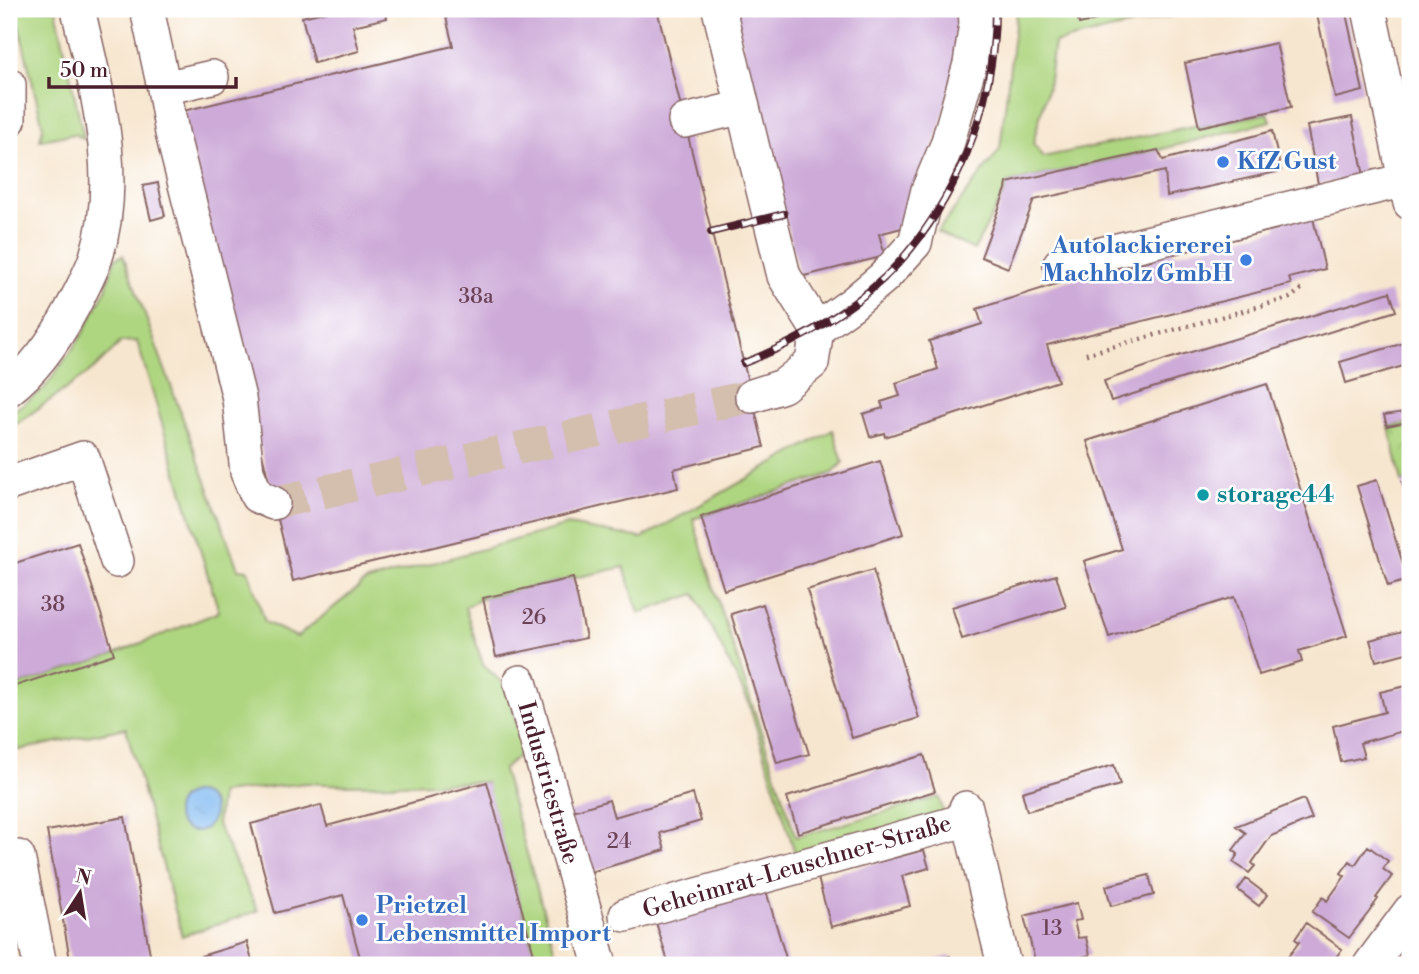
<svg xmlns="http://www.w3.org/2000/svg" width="1419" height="974" viewBox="0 0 1419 974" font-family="'Libre Bodoni',serif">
	<defs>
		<pattern id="park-crowns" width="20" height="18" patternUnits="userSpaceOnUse" patternTransform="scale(1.75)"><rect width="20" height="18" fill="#aed580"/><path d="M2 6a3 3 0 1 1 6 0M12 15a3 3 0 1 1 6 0" fill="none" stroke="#97b66f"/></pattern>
		<pattern id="water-ripples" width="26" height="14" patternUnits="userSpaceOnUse" patternTransform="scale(1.75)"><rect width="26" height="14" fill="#80baf1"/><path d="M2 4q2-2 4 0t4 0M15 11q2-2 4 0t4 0" fill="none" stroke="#709fcf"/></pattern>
	</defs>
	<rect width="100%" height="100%" fill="#fff"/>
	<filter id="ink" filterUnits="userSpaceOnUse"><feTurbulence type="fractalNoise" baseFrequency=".0143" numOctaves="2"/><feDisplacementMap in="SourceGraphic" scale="14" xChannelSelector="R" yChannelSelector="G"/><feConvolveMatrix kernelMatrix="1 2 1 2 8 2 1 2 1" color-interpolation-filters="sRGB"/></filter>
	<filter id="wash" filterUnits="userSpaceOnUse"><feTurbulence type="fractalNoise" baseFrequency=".00686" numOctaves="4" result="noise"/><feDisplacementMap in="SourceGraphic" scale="28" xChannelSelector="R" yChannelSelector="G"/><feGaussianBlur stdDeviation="1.57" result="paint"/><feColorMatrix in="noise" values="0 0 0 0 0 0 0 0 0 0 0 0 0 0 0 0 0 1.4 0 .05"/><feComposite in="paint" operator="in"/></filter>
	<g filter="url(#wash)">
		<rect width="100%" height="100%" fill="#f7e6cf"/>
		<path fill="#aed580" stroke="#7c7a56" stroke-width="2" d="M15,9H56L84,139L74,134L40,140L43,127Z
			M1017,9H1076L1079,23L1144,9H1200L1054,43L1048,87L1033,143L1043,157L1199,125L1200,127L1268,113L1271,121L1158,150L1007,183L1006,189L974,250L937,232L1000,149Z
			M123,255L238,569L248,570L265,622L297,637L365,582L568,525L642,538L833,430L843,462L833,473L693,519L715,592L796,837L939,797L944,814L796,856L748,701L695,594L639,613L624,567L483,598L465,607L483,665L506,686L524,750L503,770L559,965H537L486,782L348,785L306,783L221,793L217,824L258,911L182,936L126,728L9,752V688L114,654L219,612L137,341L121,342L94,369L9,429V414L44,389L81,337L106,289L115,259Z"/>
		<path fill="url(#park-crowns)" stroke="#7c7a56" stroke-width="2" d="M1410,423V482H1402L1389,427Z"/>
		<path fill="url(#water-ripples)" stroke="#656c8e" stroke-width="2" d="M176 812a19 19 0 1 1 38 0a19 19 0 1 1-38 0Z"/>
		<g id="blocks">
			<path fill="#cdaad8" d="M327,9H385L387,18L353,26L359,51L314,63L302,17L328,11Z
				M444,9H657L764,447L674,469L678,488L293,581L179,112L453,46Z
				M734,9H965L968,22L913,225L879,234L885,256L800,277Z
				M1076,9H1139V10L1079,24Z
				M1327,9H1345L1363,91L1335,98L1317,15L1328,13Z
				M1276,43L1291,107L1199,127L1185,63Z
				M1352,117L1364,176L1318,184L1307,126Z
				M1272,131L1281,171L1167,196L1165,171L1034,200L1008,268L981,257L1006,189L1007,183L1158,150L1163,160Z
				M158,183L165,216L151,220L143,186Z
				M1312,214L1325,269L1289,278L1291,284L1047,345L1058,381L885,437L884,433L870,437L863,414L883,408L881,402L900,396L896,383L938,369L929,341L982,324L977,309L1069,280L1151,260L1148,248L1171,243L1174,254L1277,229L1276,223Z
				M1390,292L1396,311L1111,401L1104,381L1168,359Z
				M1404,343L1410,364L1346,383L1340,362Z
				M1267,384L1347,636L1299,651L1302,662L1259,675L1234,597L1109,637L1084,561L1122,549L1087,441Z
				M1404,412L1407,422L1387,426L1384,415Z
				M880,461L903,534L724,590L701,517Z
				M1377,480L1408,580L1388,586L1357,486Z
				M1402,482H1410V510H1409Z
				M78,543L114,654L9,688V565Z
				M873,570L919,718L852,738L807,590Z
				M1056,575L1066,607L962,639L952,607Z
				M573,578L586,638L496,657L483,598Z
				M763,604L809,754L777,763L731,614Z
				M1410,629V652L1376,661L1370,640Z
				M1410,685V729L1360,743L1364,757L1341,762L1333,726L1385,712L1380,692Z
				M924,755L935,791L798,833L787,797Z
				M1114,765L1120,785L1027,811L1022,792Z
				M487,782L537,965H362L343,895L275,913L251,824L321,805L327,826Z
				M693,794L701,821L660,833L665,850L584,874L566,813L609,800L614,817Z
				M1304,799L1312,819L1271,836L1252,863L1255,866L1249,873L1233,862L1238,854L1233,850L1246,833L1236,826Z
				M125,817L152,965H71L47,831Z
				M1368,846L1388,861L1383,869L1392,876L1376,898L1378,899L1369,912L1349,938L1312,912L1323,897L1327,901L1345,876L1341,873L1350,861L1355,865Z
				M924,850L929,868L902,876L910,906L831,927L818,878Z
				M1149,875L1154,895L1111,906L1106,886Z
				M1246,879L1267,895L1259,906L1238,890Z
				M764,884L788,965H669L654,916Z
				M1077,903L1081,920L1074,921L1078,938L1086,937L1090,955L1046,965H1036L1024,916Z
				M1306,923L1342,949L1330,965H1282L1299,942L1295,939Z
				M247,942L253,965H204L201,956Z
				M950,956L953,965H920V964Z
				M1407,956L1410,957V965H1401Z"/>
		</g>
	</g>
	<g filter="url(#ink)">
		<use href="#blocks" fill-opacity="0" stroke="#876564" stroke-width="2"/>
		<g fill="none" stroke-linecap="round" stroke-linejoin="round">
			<path stroke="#d4beae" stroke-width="33" stroke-dasharray="33 17" stroke-linecap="butt" d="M273,503L752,396"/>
			<g stroke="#876564" stroke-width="36">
				<path id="minor" d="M147,9L164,88L212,77
					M719,9L784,276L817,329L812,363L783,386L752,396
					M1369,9L1410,203
					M9,85V120
					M164,88L172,133L239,398L247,472L257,496L273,503
					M685,121L743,107
					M1060,264L1405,180
					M817,329L852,304L884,277L915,243L928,190L947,145L970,64L976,23L975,9
					M9,389C36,368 55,340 71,310C80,293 90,275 96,257C122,174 96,90 78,9
					M9,484L83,458L117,561
					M520,682L600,965
					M966,808L1004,965
					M9,859L18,857L40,965
					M626,915L969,819
					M1370,965L1410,911"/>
			</g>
			<path stroke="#876564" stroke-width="4.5" stroke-dasharray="2 5" stroke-linecap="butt" d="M1086,354L1290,298L1304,287"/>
			<use href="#minor" stroke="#fff" stroke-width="33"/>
			<g stroke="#4a1f2b" stroke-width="8">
				<path id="rail" d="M711,232L784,214
					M744,363C795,343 843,316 884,278C955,209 995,107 995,9"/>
			</g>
			<use href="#rail" stroke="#fff" stroke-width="5" stroke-dasharray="16" stroke-linecap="butt"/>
		</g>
	</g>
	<g fill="#3f7fe0" stroke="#fff" stroke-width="2.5">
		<circle cx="1223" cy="162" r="7"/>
		<circle cx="1246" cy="260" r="7"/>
		<circle cx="362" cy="920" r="7"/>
	</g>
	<circle fill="#0f9aa8" stroke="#fff" stroke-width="2.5" cx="1203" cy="495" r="7"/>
	<g text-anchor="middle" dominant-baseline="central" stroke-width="5" stroke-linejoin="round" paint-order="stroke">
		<g font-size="21" fill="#6b4256">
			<text x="476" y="297">38a</text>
			<text x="53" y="605">38</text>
			<text x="534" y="618">26</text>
			<text x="619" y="842">24</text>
			<text x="1052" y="929">13</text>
		</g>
		<g font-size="24" font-weight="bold" fill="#366cbe" stroke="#fff" text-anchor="start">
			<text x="1237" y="162">KfZ Gust</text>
			<text x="1232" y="246" text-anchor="end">Autolackiererei<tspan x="1232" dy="28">Machholz GmbH</tspan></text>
			<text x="376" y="906">Prietzel<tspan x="376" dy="28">Lebensmittel Import</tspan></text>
		</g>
		<g font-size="24" font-weight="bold" fill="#0d838f" stroke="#fff" text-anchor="start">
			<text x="1217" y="495">storage44</text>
		</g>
		<g font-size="24" fill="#4a1f2b" stroke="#fff">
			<text transform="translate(548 783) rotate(74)">Industriestraße</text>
			<text transform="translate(797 867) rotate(-16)">Geheimrat-Leuschner-Straße</text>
		</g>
	</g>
	<rect width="1419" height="974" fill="none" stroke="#fff" stroke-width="35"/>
	<g transform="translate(80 893) rotate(12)" stroke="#ffffff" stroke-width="5" paint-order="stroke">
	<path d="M0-5L12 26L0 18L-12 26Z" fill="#4a1f2b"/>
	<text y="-10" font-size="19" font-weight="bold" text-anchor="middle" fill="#4a1f2b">N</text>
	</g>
	<path d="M49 77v10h187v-10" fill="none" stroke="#4a1f2b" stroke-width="3.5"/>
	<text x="60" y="77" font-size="21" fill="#4a1f2b" stroke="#ffffff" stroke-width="5" paint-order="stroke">50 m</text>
</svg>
